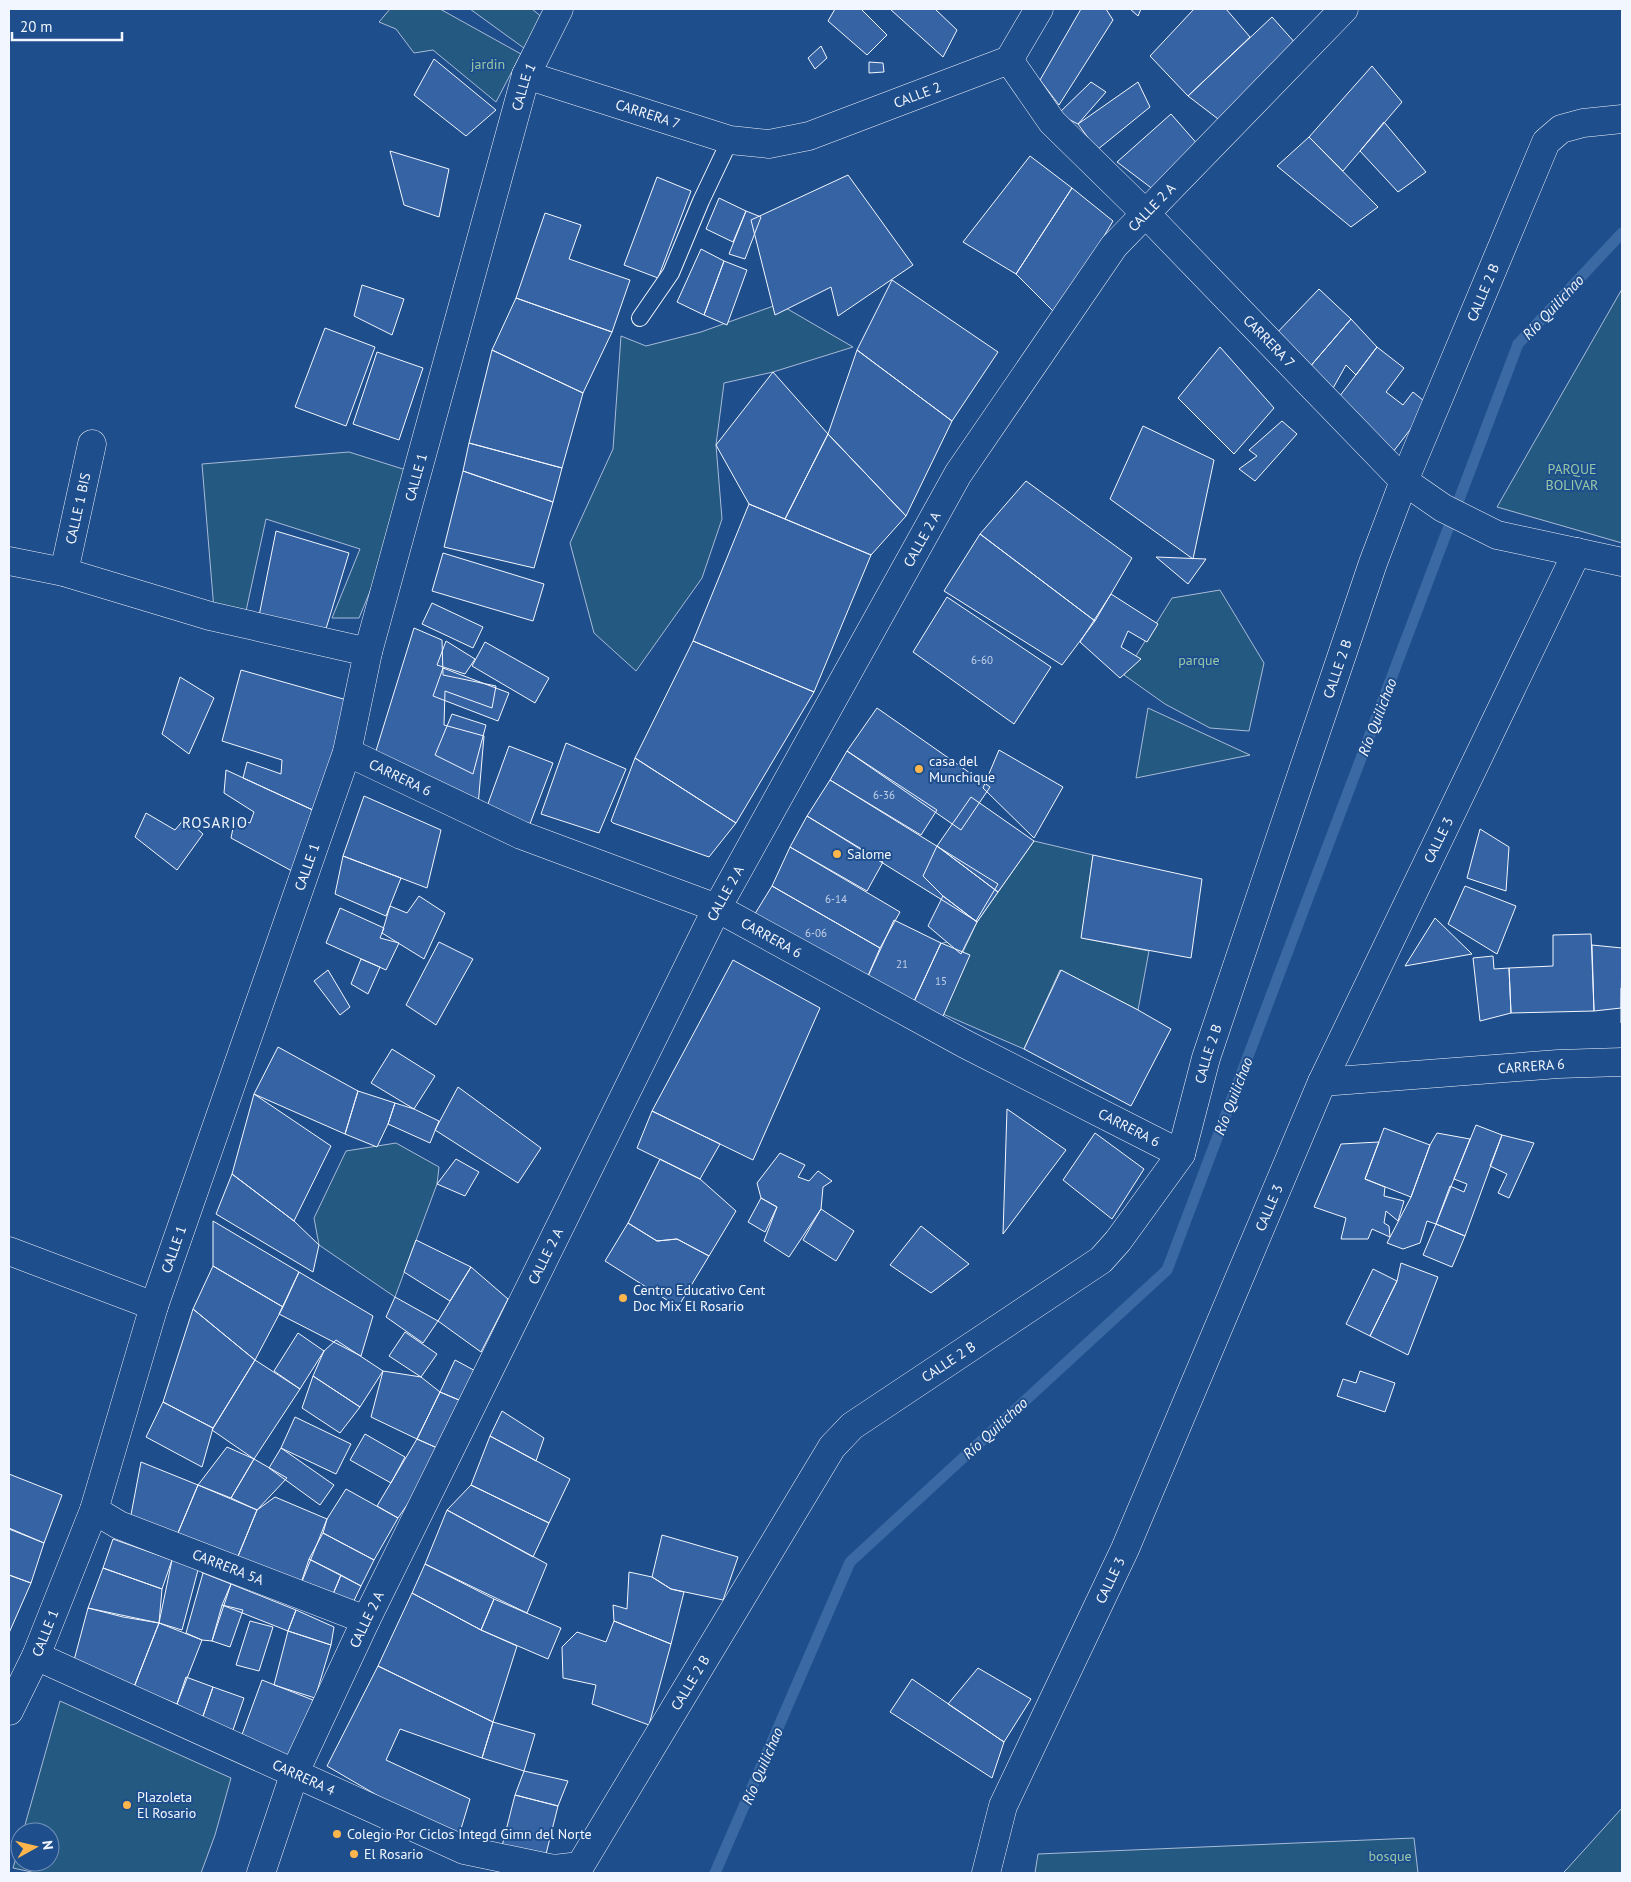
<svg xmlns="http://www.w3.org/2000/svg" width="1631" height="1882" viewBox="0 0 1631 1882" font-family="'PT Sans',sans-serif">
	<rect width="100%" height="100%" fill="#1f4e8c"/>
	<path fill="#245a82" stroke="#a8bbd7" d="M390,9H440L521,54L496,102L433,50L414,53L396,29L379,22Z
		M470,9H532L543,18L528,51Z
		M1622,289V543L1497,507Z
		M779,304L853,347L773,372L724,383L716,445L722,519L702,578L636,671L594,633L570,543L613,449L621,336L646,346L701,332Z
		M349,452L406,470L373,584L359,618H332L360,549L266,519L246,611L214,610L202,464Z
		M1220,590L1264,663L1249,731L1210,728L1165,704L1124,675L1172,598Z
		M1148,708L1250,755L1136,778Z
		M1034,841L1093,855L1082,938L1149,951L1138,1010L1060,970L1024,1049L920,1004L935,945L947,942L962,954L977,922Z
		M396,1143L439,1167L437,1184L395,1297L319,1245L314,1218L346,1151Z
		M60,1701L231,1778L215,1835L201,1873H36L13,1868L20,1844V1862H50V1832H23Z
		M1622,1808V1873H1563L1566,1870Z
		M1414,1838L1418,1873H1035L1038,1854Z"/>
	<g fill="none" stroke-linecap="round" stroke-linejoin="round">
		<path stroke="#3b69a3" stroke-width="11" d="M715,1873L850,1562L1167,1270L1518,344L1622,233"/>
	</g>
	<path fill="#3563a3" stroke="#f2f6ff" d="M835,9H861L887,35L867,55L828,21Z
		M890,9H935L957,30L943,57Z
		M1081,9H1106L1113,20L1059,105L1040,80Z
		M1130,9H1141L1138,16Z
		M1194,9H1226L1250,37L1188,96L1150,56Z
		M1272,17L1297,45L1226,125L1188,96Z
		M821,46L827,58L815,69L808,58Z
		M434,59L496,110L466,136L414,95Z
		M869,62L883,63L884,72L869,73Z
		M1372,66L1402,102L1343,171L1309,137Z
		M1091,82L1106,92L1078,124L1058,114Z
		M1138,82L1150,107L1097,150L1078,124Z
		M1171,114L1200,147L1158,193L1117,162Z
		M1384,122L1426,172L1398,192L1360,151Z
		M1309,137L1378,207L1351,227L1277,166Z
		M390,151L449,169L439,217L404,205Z
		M1030,156L1072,188L1016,274L963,242Z
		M848,175L913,265L838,316L831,287L775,315L751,220Z
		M657,177L691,191L658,278L624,265Z
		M1072,188L1113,221L1057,315L1016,274Z
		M719,198L746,211L733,242L706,229Z
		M746,211L761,217L745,259L729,254Z
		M545,213L581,225L569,259L630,280L612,332L516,298Z
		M701,249L724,261L704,315L677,302Z
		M724,261L747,270L727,325L704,315Z
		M892,280L998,352L952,421L857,350Z
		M362,285L404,299L392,335L354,316Z
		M1319,289L1351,319L1308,369L1272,338Z
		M516,298L612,332L583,393L492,350Z
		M1351,319L1377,347L1356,375L1346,365L1332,390L1308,369Z
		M325,328L375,347L346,426L295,407Z
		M1220,347L1274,408L1234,454L1178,398Z
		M1377,347L1404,368L1386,392L1403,405L1413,392L1429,405L1393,452L1333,405Z
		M492,350L583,393L562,468L469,443Z
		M857,350L952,421L906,516L828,434Z
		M377,352L423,368L399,440L353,424Z
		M773,372L828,434L785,519L749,504L716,445Z
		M1282,421L1297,434L1255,481L1239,469L1257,456L1249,450Z
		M1143,426L1214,460L1193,559L1110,499Z
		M828,434L906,516L871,555L785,519Z
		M469,443L562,468L553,502L463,471Z
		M463,471L553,502L534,568L444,547Z
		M1026,481L1132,558L1095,621L980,534Z
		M749,504L871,555L814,692L693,641Z
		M276,531L349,553L325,632L258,621Z
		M980,534L1095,621L1062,665L944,591Z
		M443,553L544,584L533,621L432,591Z
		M1156,557L1206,559L1188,584Z
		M1111,594L1158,624L1147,642L1128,631L1121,647L1141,659L1120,678L1080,642Z
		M947,597L1051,667L1014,724L913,652Z
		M432,603L483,627L473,648L422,624Z
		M414,628L442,640L443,675L496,686L492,708L445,691L444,725L484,736L478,806L375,754Z
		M446,641L475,659L465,674L437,665Z
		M693,641L814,692L736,823L635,758Z
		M485,642L549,678L535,703L472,666Z
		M443,668L509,693L498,721L433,696Z
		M241,670L354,702L315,811L243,778L247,762L281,774L282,760L222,741Z
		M180,677L214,698L189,754L162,734Z
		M877,708L990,787L961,830L847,751Z
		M452,714L486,725L473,774L435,755Z
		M566,743L626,769L599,833L541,814Z
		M509,746L553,763L528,829L485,812Z
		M999,750L1063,787L1034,838L983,788Z
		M847,751L937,810L921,835L830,780Z
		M635,758L736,823L709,857L613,823L611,821Z
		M226,770L315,811L292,871L231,838L235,818L250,823L254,812L224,793Z
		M830,780L998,884L976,921L807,816Z
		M364,796L441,830L427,888L343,856Z
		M971,797L1034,841L998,892L937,846Z
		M146,813L175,830L185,818L203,834L177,870L135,837Z
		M807,816L883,862L867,891L790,847Z
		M1480,829L1509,847L1506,891L1467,878Z
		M937,846L998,892L977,922L943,896L923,876Z
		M790,847L900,912L880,948L772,886Z
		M1093,855L1202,879L1191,958L1081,938Z
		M343,856L401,878L386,916L335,894Z
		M772,886L880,948L864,985L753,917Z
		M1465,886L1516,906L1497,954L1448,924Z
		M419,896L445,913L424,959L382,933L390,906L407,913Z
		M943,896L977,922L961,954L928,926Z
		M340,908L384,928L380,938L399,943L386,970L326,943Z
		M1435,918L1472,954L1405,966Z
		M894,920L941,943L911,1008L864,985Z
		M1591,934L1594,1011L1511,1013L1509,968L1553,966V935Z
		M439,942L473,959L436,1025L406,1005Z
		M941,943L970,955L940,1023L911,1008Z
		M1592,945L1622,948L1621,1008L1594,1011Z
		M1493,956L1494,969L1509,968L1511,1013L1480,1021L1473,958Z
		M361,959L380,967L368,994L351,984Z
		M733,960L820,1008L753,1160L652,1111Z
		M328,970L350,1007L340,1015L314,981Z
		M1061,970L1138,1010L1171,1029L1131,1106L1024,1049Z
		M1621,988H1622V1023H1621Z
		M278,1047L358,1091L345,1134L254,1094Z
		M392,1049L435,1076L414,1109L371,1083Z
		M458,1087L541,1148L518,1183L435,1130Z
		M358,1091L395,1103L388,1124L377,1147L345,1134Z
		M254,1094L331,1146L294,1221L232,1174Z
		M395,1103L414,1109L439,1121L430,1143L388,1124Z
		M1007,1109L1066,1150L1003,1234Z
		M652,1111L720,1144L700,1179L637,1148Z
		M1476,1125L1502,1135L1465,1236L1436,1224L1450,1186L1464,1192L1467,1184L1454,1179Z
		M1384,1128L1430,1145L1411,1197L1365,1179Z
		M1095,1133L1144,1169L1112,1219L1063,1180Z
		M1437,1133L1470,1139L1436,1224L1427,1221L1420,1243L1403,1249L1387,1243L1411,1197L1430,1145Z
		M1502,1135L1534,1143L1509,1198L1498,1193L1507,1174L1490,1166Z
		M1379,1142L1365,1179L1385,1187L1384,1196L1404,1201L1398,1221L1386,1211L1384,1223L1389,1226L1390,1237L1372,1229L1368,1239H1341L1346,1218L1314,1207L1341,1144Z
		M780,1153L805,1165L798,1177L809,1181L818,1171L832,1181L823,1187L821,1209L789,1257L764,1241L777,1207L761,1198L757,1183Z
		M456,1159L479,1172L465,1196L437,1184Z
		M660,1159L700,1179L736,1211L709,1256L677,1239L657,1241L628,1223Z
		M232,1174L294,1221L319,1245L313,1272L216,1214Z
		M761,1198L777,1207L765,1232L748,1222Z
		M821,1209L854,1231L836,1261L803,1240Z
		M213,1221L299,1272L283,1307L213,1266Z
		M628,1223L657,1241L677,1239L709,1256L678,1307L605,1261Z
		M1436,1224L1465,1236L1452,1267L1423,1255Z
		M921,1226L969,1264L931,1293L890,1265Z
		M416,1240L471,1267L450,1301L404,1272Z
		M1401,1263L1438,1277L1408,1355L1370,1336L1397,1281Z
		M213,1266L283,1307L255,1360L193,1309Z
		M471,1267L508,1299L481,1352L438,1321Z
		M1373,1269L1397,1281L1370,1336L1346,1324Z
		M299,1272L373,1316L361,1356L279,1314Z
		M395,1297L438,1321L423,1343L386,1317Z
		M193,1309L255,1360L213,1428L163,1402Z
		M405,1332L437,1354L421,1377L389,1356Z
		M298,1333L324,1351L300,1389L274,1371Z
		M336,1340L383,1371L360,1407L313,1376L324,1351Z
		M255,1360L300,1389L254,1459L212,1430Z
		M455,1360L481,1374L466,1403L440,1392Z
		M383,1371L421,1377L440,1392L417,1439L371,1417Z
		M1360,1371L1395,1383L1385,1412L1337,1396L1343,1379L1356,1383Z
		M313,1376L360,1407L340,1433L302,1408Z
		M440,1392L466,1403L444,1451L417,1439Z
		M163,1402L213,1428L202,1467L146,1437Z
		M502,1411L544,1438L536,1461L490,1436Z
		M295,1417L351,1444L336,1474L281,1448Z
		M365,1434L405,1457L391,1483L350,1460Z
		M490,1436L570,1479L549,1523L471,1485Z
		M417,1439L444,1451L398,1518L377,1506Z
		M227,1447L254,1459L231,1498L198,1485Z
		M281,1448L334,1485L320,1505L269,1468Z
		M254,1459L287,1478L257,1510L231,1498Z
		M141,1462L198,1485L175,1540L130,1520Z
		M9,1474L62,1495L44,1543L9,1529Z
		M198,1485L257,1510L234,1566L175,1540Z
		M471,1485L549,1523L533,1557L447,1510Z
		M346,1489L398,1518L374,1560L323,1533L327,1519Z
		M275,1497L327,1519L299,1589L234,1566L257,1510Z
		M447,1510L547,1564L527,1613L425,1564Z
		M9,1528L44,1543L31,1583L9,1575Z
		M323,1533L374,1560L361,1586L309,1559Z
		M662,1535L738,1557L723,1600L671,1589L652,1577Z
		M113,1539L172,1560L162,1589L103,1568Z
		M309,1559L341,1575L331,1599L299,1589Z
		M172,1560L199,1567L203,1573L198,1570L182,1630L159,1623Z
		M425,1564L494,1599L481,1630L412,1593Z
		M103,1568L162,1589L159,1623L88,1608Z
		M629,1572L652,1577L671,1589L684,1592L671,1644L614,1621L613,1605L627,1609Z
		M203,1573L231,1584L212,1641L202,1640L186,1633Z
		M9,1575L31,1583L9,1633Z
		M341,1575L361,1586L351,1607L331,1599Z
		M231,1584L296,1610L288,1631L222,1605Z
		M412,1593L481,1630L517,1646L493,1722L378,1666Z
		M494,1599L561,1628L548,1659L481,1630Z
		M222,1605L243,1610L230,1647L212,1641Z
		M88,1608L123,1617L159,1623L134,1687L73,1664Z
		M296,1610L334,1627L331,1645L288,1631Z
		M250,1621L273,1627L259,1671L236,1665Z
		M614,1621L671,1644L649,1725L592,1704L596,1685L563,1678L562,1647L577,1632L606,1642Z
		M159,1623L202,1640L177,1704L134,1687Z
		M288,1631L331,1645L315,1698L274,1685Z
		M378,1666L493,1722L482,1758L400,1729L386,1760L470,1799L457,1842L327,1766Z
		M978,1668L1031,1699L1004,1742L948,1704Z
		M186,1677L213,1687L202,1719L177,1704Z
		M912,1679L1004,1742L992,1778L890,1712Z
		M262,1680L313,1700L292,1759L240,1740Z
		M213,1687L244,1698L233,1730L202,1719Z
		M493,1722L535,1734L524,1771L482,1758Z
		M524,1771L568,1781L558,1806L515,1795Z
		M515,1795L558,1806L546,1854L501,1850Z"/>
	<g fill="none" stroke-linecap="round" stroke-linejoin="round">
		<g stroke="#f2f6ff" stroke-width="18">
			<path id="lane" d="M640,318L671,273L701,201L730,140"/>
		</g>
		<g stroke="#f2f6ff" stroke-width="29">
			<g id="street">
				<path id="s1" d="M1009,60L1052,122L1146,214L1404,481L1443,508L1497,535L1622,562"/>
				<path id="s2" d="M526,75L730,140L769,144L809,136L1009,60L1039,9"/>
				<path d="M9,561L64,572L210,616L368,652"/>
				<path id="s3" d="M64,572L92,444"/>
				<path id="s4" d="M347,752L521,835L717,908L965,1044L1181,1154"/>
				<path id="s5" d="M1322,1082L1558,1064L1622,1062"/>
				<path d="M9,1251L154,1306"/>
				<path id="s6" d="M94,1510L119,1525L366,1620"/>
				<path id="s7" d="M36,1656L464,1850L554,1869L580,1866L832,1447L852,1426L1101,1260L1118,1241L1181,1154L1206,1058L1373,563L1404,481L1546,142L1561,129L1583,123L1622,119"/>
				<path id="s8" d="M9,1711L36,1656L94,1510L154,1306L347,752L368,652L526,75L559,9"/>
				<path id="s9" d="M261,1873L295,1772L366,1620L717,908L958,474L1114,246L1344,9"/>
				<path id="s10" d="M986,1873L1003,1806L1125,1549L1322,1082L1577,552"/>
			</g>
		</g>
		<use href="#lane" stroke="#1f4e8c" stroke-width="16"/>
		<use href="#street" stroke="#1f4e8c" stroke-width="28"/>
	</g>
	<g fill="#ffb74d" stroke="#1f4e8c" stroke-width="2">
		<circle cx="919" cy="769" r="5"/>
		<circle cx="837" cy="854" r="5"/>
		<circle cx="623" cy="1298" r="5"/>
		<circle cx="127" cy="1805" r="5"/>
		<circle cx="337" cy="1834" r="5"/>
		<circle cx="354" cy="1854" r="5"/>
	</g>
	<g text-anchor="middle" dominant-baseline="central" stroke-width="4" stroke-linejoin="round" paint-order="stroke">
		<g font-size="11" fill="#c3d1e8">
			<text x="982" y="660">6-60</text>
			<text x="884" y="795">6-36</text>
			<text x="836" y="899">6-14</text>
			<text x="816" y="933">6-06</text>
			<text x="902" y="964">21</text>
			<text x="941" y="981">15</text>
		</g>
		<g font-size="14" fill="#97c8a6" stroke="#1f4e8c">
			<text x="488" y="64">jardin</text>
			<text x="1572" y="469">PARQUE<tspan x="1572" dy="16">BOLIVAR</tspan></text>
			<text x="1199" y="660">parque</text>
			<text x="1390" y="1856">bosque</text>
		</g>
		<g font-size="14" fill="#f2f6ff" stroke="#1f4e8c">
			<text stroke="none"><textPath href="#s8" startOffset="1706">CALLE 1</textPath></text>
			<text stroke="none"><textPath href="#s2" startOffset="410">CALLE 2</textPath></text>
			<text stroke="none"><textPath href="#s2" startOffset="128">CARRERA 7</textPath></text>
			<text stroke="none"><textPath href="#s9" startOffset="1895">CALLE 2 A</textPath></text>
			<text stroke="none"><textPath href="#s7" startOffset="2452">CALLE 2 B</textPath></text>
			<text stroke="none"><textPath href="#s1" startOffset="384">CARRERA 7</textPath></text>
			<text stroke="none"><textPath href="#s8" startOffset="1301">CALLE 1</textPath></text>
			<text stroke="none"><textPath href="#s3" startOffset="65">CALLE 1 BIS</textPath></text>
			<text stroke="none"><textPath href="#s9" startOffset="1490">CALLE 2 A</textPath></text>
			<text stroke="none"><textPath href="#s7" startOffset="2048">CALLE 2 B</textPath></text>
			<text stroke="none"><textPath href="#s4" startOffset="59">CARRERA 6</textPath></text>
			<text stroke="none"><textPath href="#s10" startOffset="1129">CALLE 3</textPath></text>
			<text stroke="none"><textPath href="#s8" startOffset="896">CALLE 1</textPath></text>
			<text stroke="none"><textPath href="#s9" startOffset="1085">CALLE 2 A</textPath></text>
			<text stroke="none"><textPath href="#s4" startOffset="464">CARRERA 6</textPath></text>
			<text stroke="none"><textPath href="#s7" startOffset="1642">CALLE 2 B</textPath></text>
			<text stroke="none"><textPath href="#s5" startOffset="210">CARRERA 6</textPath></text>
			<text stroke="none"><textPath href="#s4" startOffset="869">CARRERA 6</textPath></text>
			<text stroke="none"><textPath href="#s10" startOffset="724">CALLE 3</textPath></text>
			<text stroke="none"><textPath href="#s8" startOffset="491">CALLE 1</textPath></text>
			<text stroke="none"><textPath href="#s9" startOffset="680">CALLE 2 A</textPath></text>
			<text stroke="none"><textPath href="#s7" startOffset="1222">CALLE 2 B</textPath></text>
			<text stroke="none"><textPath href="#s6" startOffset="146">CARRERA 5A</textPath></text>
			<text stroke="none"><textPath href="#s10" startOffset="319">CALLE 3</textPath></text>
			<text stroke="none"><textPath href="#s9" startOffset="275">CALLE 2 A</textPath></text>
			<text stroke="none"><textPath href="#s8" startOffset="86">CALLE 1</textPath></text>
			<text stroke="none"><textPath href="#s7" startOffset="802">CALLE 2 B</textPath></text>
			<text stroke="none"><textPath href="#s7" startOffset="294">CARRERA 4</textPath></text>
		</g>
		<g font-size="14" fill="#f2f6ff" stroke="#1f4e8c" text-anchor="start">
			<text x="929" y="761">casa del<tspan x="929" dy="16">Munchique</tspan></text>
			<text x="847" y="854">Salome</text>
			<text x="633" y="1290">Centro Educativo Cent<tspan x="633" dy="16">Doc Mix El Rosario</tspan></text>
			<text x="137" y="1797">Plazoleta<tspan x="137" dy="16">El Rosario</tspan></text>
			<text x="347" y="1834">Colegio Por Ciclos Integd Gimn del Norte</text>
			<text x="364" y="1854">El Rosario</text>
		</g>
		<g font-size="15" font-style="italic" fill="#f2f6ff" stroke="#1f4e8c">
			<text transform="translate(1553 307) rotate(-47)">Río Quilichao</text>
			<text transform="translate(1377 717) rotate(-69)">Río Quilichao</text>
			<text transform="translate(1233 1096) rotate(-69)">Río Quilichao</text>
			<text transform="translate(995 1428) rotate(-43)">Río Quilichao</text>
			<text transform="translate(762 1766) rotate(-67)">Río Quilichao</text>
		</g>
		<g font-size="15" letter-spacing="1" fill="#f2f6ff" stroke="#1f4e8c">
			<text x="215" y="822">ROSARIO</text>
		</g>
	</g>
	<rect width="1631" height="1882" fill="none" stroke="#f2f6ff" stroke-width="20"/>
	<g transform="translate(35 1847) rotate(82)"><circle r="24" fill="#1f4e8c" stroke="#7391ba"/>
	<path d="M0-4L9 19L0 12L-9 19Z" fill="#ffb74d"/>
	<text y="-8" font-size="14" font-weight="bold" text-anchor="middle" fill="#f2f6ff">N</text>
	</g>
	<path d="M12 32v8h110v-8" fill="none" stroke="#f2f6ff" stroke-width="2.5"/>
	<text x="20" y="32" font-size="15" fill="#f2f6ff" stroke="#1f4e8c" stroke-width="4" paint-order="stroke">20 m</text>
</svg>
